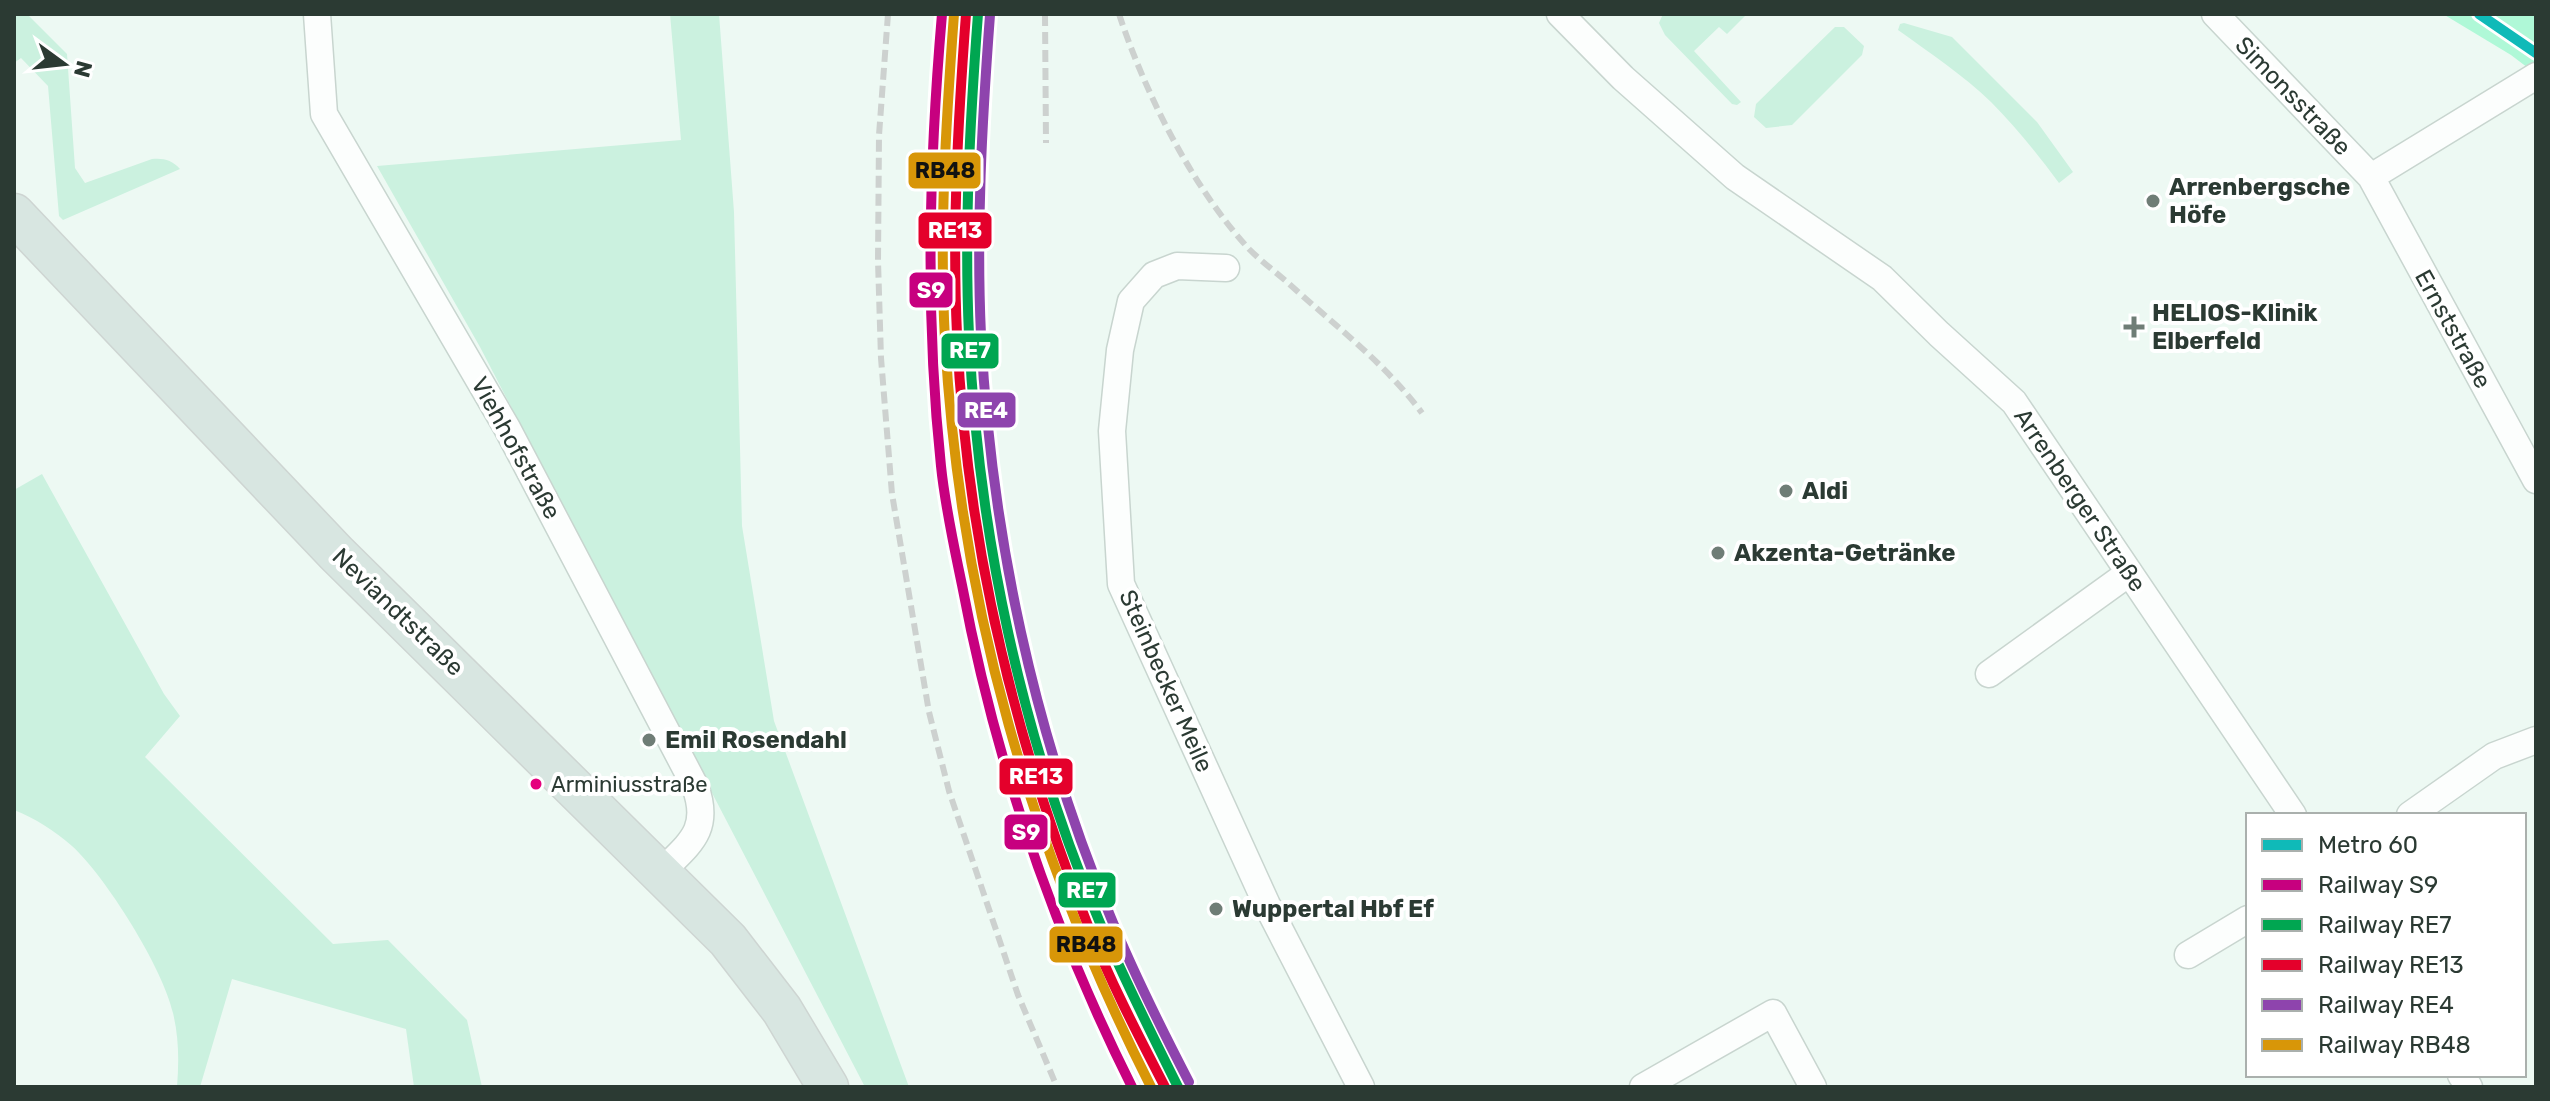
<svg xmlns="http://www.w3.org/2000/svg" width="2550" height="1101" viewBox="0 0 2550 1101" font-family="Rubik,sans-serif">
	<rect width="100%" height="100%" fill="#edf9f3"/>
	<path fill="#cbf1df" d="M14,14H27L67,54L75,168L85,183L152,159C164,158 172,160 180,169L63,220L59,216L48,86L21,58L14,63Z
		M670,14H719L734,212L742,526L774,721L909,1087H865L480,347L377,166L681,140Z
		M1663,14H1747L1727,34L1719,27L1694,51L1741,102L1737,105L1732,104L1665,35L1659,23Z
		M1904,23L1952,37L2037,122L2073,172L2059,183C2038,155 2016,127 1991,102C1963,75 1930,53 1898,30L1900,24Z
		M1835,27H1844L1864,46L1862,55L1792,125L1766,128L1754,117L1756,104Z
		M42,474L164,694L180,716L145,757L333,944L388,940L467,1020L482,1087H414L406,1029L232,979L200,1087H177C179,1062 179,1038 173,1013C163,968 106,877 72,846C55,831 35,818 14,810V490Z"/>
	<path fill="#aff8d7" d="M2443,14H2536V74L2511,55Z"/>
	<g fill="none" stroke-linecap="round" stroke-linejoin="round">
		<g stroke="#c8d5cf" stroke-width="29">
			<path id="minor" d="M317,14L324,114L507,428L695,786C711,830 690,843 661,872
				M1560,14L1623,78L1735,177L1882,278L1939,334L2014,402L2293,815
				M2215,14L2371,177L2536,480
				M2371,177L2536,76
				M1226,268L1177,266L1154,275L1131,301L1120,350L1112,431L1121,584L1267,905L1361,1087
				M1989,674L2129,573
				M2410,815L2494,756L2536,740
				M2188,955L2248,919
				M2461,1075L2469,1087
				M1643,1087L1773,1013L1813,1087"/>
		</g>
		<g stroke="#ced5d2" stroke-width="43">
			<path id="primary" d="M14,214L336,553L728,940L782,1010L828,1087"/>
		</g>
		<use href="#minor" stroke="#fcfefd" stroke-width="26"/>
		<use href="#primary" stroke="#d8e6e1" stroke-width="40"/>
		<path stroke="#cdd1cf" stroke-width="6" stroke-dasharray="12 6" stroke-linecap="butt" d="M888,14L879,135L878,261L881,358L892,494L929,712L949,791L1018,995L1057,1087
			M1045,14L1046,143
			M1119,14C1145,93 1192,187 1249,249C1260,260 1274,271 1286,281C1333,324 1384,362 1422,413"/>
		<g stroke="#fff" stroke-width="16">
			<path id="rail-1" d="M942,14C929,165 925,315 941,466C945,506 954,546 962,585C995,761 1052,927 1132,1087"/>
		</g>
		<g stroke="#fff" stroke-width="16">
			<path id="rail-2" d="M978,14C970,121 964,228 969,335C978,534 1022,739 1100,923C1124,979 1151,1033 1178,1087"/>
		</g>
		<g stroke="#fff" stroke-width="16">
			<path id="rail-3" d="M966,14C958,121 952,227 957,334C966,536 1013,736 1087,923C1109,979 1137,1033 1165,1087"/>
		</g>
		<g stroke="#fff" stroke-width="16">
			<path id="rail-4" d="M990,15C982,122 976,228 981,335C991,533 1034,734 1111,918C1134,974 1161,1028 1189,1082"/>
		</g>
		<g stroke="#fff" stroke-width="16">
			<path id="rail-5" d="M954,14C946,122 939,232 945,340C960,606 1031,850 1151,1087"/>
		</g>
		<use href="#rail-1" stroke="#c7007f" stroke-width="10"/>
		<use href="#rail-2" stroke="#00a651" stroke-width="10"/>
		<use href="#rail-3" stroke="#e4002b" stroke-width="10"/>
		<use href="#rail-4" stroke="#8e44ad" stroke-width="10"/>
		<use href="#rail-5" stroke="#d89608" stroke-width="10"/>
		<g stroke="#fff" stroke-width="16">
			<path id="metro-1" d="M2479,14L2536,53"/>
		</g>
		<use href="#metro-1" stroke="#0fbab8" stroke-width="10"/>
	</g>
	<g fill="#6f7d76" stroke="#fff" stroke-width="3">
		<circle cx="2153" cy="201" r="8"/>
		<path d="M2130 315h8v8h8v8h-8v8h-8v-8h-8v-8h8z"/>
		<circle cx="1786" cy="491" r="8"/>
		<circle cx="1718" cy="553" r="8"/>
		<circle cx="649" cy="740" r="8"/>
		<circle cx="1216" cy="909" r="8"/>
	</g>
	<circle fill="#e5007d" stroke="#fff" stroke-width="3" cx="536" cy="784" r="7"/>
	<g text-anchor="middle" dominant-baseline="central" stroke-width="8" stroke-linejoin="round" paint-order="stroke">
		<g font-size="22" fill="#2b3a33" stroke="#fff" text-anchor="start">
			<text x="551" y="784">Arminiusstraße</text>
		</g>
		<g font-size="24" fill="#2b3a33" stroke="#fff">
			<text transform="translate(2293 96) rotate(46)">Simonsstraße</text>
			<text transform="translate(2453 329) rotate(61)">Ernststraße</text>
			<text transform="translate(516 448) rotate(61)">Viehhofstraße</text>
			<text transform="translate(2080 500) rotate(56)">Arrenberger Straße</text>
			<text transform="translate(398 612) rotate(44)">Neviandtstraße</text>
			<text transform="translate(1166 681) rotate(66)">Steinbecker Meile</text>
		</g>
		<g font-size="24" font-weight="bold" fill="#2b3a33" stroke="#fff" text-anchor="start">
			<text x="2169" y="187">Arrenbergsche<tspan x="2169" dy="28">Höfe</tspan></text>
			<text x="2152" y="313">HELIOS-Klinik<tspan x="2152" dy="28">Elberfeld</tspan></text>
			<text x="1802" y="491">Aldi</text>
			<text x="1734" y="553">Akzenta-Getränke</text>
			<text x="665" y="740">Emil Rosendahl</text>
			<text x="1232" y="909">Wuppertal Hbf Ef</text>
		</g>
	</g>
	<g stroke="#fff" stroke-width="3">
		<rect x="907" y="151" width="75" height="39" rx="8" fill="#d89608"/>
		<rect x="917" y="211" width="76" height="39" rx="8" fill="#e4002b"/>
		<rect x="908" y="271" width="46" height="38" rx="8" fill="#c7007f"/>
		<rect x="940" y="332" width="60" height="38" rx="8" fill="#00a651"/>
		<rect x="956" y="391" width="61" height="38" rx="8" fill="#8e44ad"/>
		<rect x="998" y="757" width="76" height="39" rx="8" fill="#e4002b"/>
		<rect x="1003" y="813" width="46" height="38" rx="8" fill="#c7007f"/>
		<rect x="1057" y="871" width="60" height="38" rx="8" fill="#00a651"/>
		<rect x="1048" y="925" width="76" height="39" rx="8" fill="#d89608"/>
	</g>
	<g font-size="22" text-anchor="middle" font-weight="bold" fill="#fff">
		<text x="955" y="238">RE13</text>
		<text x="931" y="298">S9</text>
		<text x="970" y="358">RE7</text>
		<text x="986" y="418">RE4</text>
		<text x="1036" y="784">RE13</text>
		<text x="1026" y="840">S9</text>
		<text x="1087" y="898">RE7</text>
	</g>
	<g font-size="22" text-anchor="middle" font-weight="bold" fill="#111">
		<text x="945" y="178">RB48</text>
		<text x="1086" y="952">RB48</text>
	</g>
	<rect width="2550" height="1101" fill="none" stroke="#2b3a33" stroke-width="32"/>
	<rect x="2246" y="813" width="280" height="264" fill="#ffffff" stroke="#aab0ad" stroke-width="2"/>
	<rect x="2262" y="839" width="40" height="12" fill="#0fbab8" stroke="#aab0ad" stroke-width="2"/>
	<text x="2318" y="853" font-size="24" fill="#2b3a33">Metro 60</text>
	<rect x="2262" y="879" width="40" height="12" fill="#c7007f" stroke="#aab0ad" stroke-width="2"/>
	<text x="2318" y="893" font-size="24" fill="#2b3a33">Railway S9</text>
	<rect x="2262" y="919" width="40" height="12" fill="#00a651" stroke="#aab0ad" stroke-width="2"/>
	<text x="2318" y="933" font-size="24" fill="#2b3a33">Railway RE7</text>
	<rect x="2262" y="959" width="40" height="12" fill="#e4002b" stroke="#aab0ad" stroke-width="2"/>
	<text x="2318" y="973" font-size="24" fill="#2b3a33">Railway RE13</text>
	<rect x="2262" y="999" width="40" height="12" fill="#8e44ad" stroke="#aab0ad" stroke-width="2"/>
	<text x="2318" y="1013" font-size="24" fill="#2b3a33">Railway RE4</text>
	<rect x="2262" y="1039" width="40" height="12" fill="#d89608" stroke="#aab0ad" stroke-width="2"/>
	<text x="2318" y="1053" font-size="24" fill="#2b3a33">Railway RB48</text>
	<g transform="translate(64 64) rotate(105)" stroke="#ffffff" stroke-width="6" paint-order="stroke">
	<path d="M0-6L14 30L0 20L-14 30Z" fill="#2b3a33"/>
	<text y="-12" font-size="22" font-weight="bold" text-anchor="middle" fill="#2b3a33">N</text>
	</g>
</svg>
